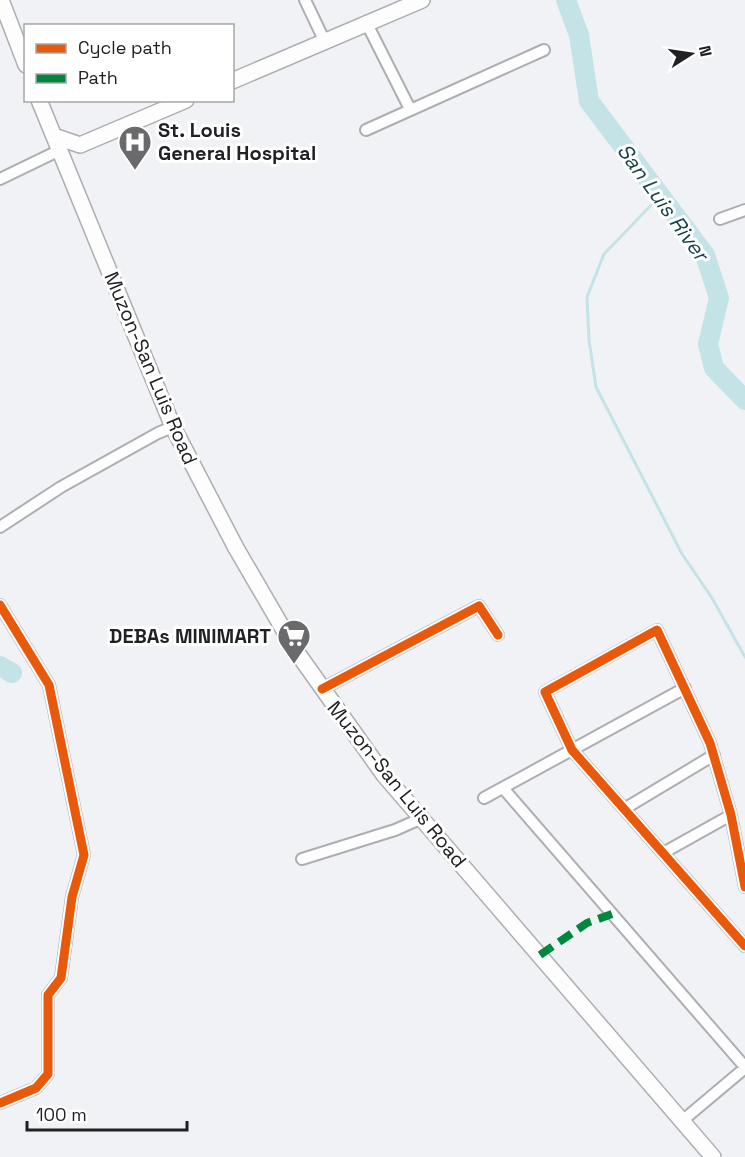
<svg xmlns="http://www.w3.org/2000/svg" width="745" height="1157" viewBox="0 0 745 1157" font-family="'Space Grotesk',sans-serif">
	<rect width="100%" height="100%" fill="#f1f2f5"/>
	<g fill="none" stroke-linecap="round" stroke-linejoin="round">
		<path stroke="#c3e3e7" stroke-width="3" d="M660,196L604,254L587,297L589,340L596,387L682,554L712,598L745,657"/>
		<path stroke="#c3e3e7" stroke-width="20" d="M566,0L579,35L589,101L705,255L719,298L708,344L714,368L745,400
			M0,666L12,673"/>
		<g stroke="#adaeb1" stroke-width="14">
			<path id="street" d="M305,0L325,42
				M367,24L410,109
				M366,130L544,50
				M0,179L60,150
				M720,219L745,210
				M0,527L61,487L158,433L173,427
				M0,605L49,685L84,855L72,897L61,978L48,995V1074L36,1088L0,1103
				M322,689L479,606L498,635
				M503,788L745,1067
				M484,798L685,688
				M624,809L714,755
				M663,853L731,815
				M302,859L395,830L420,819
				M745,887L731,815L710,743L657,630L545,692L572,750L745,946
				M682,1121L745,1068"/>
		</g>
		<g stroke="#adaeb1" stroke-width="18">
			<path id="secondary" d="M1,0L26,65
				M232,81L422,0
				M39,100L173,427L236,548L296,651L384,775L713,1157
				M54,136L80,145L186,100"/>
		</g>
		<use href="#street" stroke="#fdfdfe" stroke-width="10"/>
		<use href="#secondary" stroke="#fdfdfe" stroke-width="15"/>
		<path stroke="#00873e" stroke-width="8" stroke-dasharray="15 8" stroke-linecap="butt" d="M540,955L587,923L612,914"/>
		<g stroke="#fff" stroke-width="13">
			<path id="cycleway" d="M0,605L49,685L84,855L72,897L61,978L48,995V1074L36,1088L0,1103
				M322,689L479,606L498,635
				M745,887L731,815L710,743L657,630L545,692L572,750L745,946"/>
		</g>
		<use href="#cycleway" stroke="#e8590c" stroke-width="9"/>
	</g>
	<defs>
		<g id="hospital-pin" transform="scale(1.725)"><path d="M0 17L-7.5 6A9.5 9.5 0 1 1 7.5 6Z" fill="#6a6a6d" stroke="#fff"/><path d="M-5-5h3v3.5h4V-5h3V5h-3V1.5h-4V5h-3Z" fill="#fff"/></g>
		<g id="supermarket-pin" transform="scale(1.725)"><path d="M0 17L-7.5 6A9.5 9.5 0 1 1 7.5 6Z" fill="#6a6a6d" stroke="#fff"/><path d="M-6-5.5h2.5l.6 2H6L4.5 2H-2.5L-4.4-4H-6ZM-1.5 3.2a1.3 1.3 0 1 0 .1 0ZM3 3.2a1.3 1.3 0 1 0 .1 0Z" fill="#fff"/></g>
	</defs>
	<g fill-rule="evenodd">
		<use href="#hospital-pin" x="135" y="142"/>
		<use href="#supermarket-pin" x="294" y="636"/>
	</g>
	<g text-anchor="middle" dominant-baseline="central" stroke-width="6" stroke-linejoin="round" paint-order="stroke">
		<g font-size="20" font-weight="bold" fill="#212124" stroke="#fff" text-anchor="start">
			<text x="158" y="130">St. Louis<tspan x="158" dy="23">General Hospital</tspan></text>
			<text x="271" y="636" text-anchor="end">DEBAs MINIMART</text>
		</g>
		<g font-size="20" fill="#212124" stroke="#fff">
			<text transform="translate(151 368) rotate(67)">Muzon-San Luis Road</text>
			<text transform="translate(397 784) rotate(51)">Muzon-San Luis Road</text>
		</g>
		<g font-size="21" font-style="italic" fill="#184346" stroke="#fff">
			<text transform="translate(663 202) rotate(54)">San Luis River</text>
		</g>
	</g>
	<rect x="24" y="24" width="210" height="78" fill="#ffffff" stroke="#a6a6a7" stroke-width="1.5"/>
	<rect x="36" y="44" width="30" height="9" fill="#e8590c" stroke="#a6a6a7" stroke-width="1.5"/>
	<text x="78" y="54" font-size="18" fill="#212124">Cycle path</text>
	<rect x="36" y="74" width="30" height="9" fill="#00873e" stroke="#a6a6a7" stroke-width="1.5"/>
	<text x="78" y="84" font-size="18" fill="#212124">Path</text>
	<g transform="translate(691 54) rotate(78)" stroke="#ffffff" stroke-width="4.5" paint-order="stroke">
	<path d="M0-4.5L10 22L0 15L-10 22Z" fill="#212124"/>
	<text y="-9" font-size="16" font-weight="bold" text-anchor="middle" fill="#212124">N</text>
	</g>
	<path d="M27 1121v9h160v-9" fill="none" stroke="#212124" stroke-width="3"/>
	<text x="36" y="1121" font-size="18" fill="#212124" stroke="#ffffff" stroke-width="4.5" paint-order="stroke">100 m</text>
</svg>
